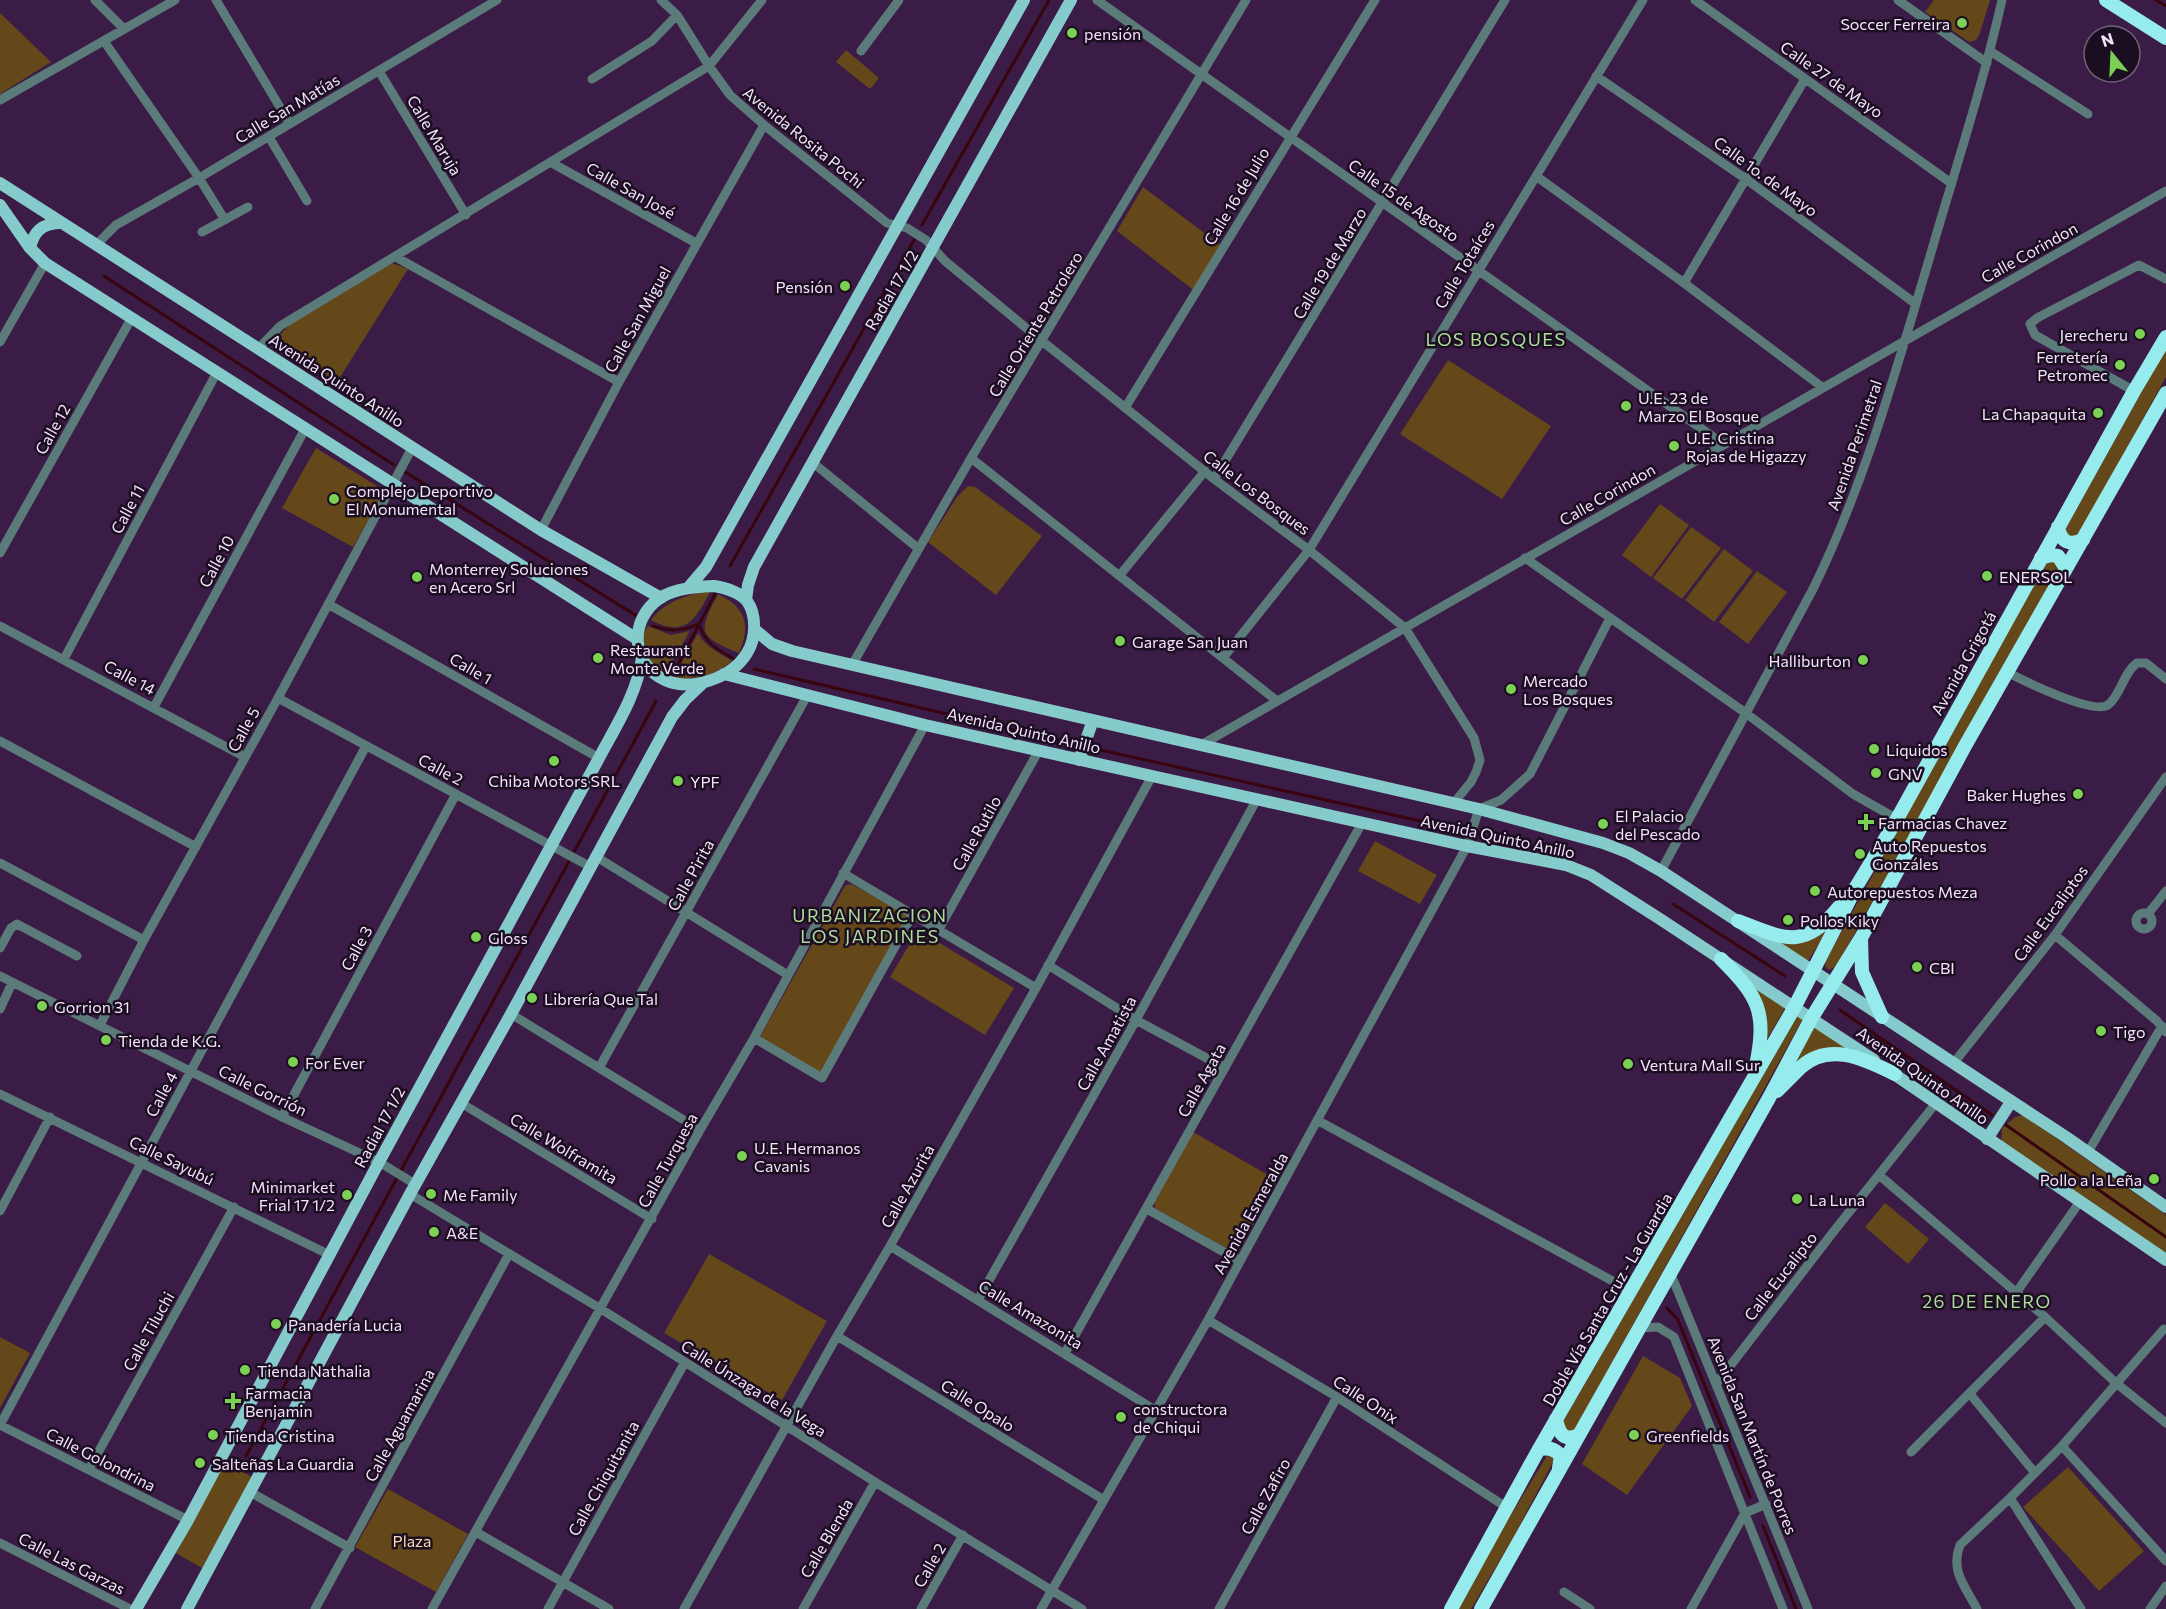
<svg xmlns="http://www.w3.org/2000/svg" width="2166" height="1609" viewBox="0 0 2166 1609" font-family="Commissioner,sans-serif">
	<rect width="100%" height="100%" fill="#3b1c46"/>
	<path fill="#644819" d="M1934,0H1990L1980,33L1976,40L1969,42L1925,12Z
		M0,13L51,62L0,94Z
		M846,50L879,78L870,89L836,62Z
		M1143,187L1223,247L1196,292L1117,231Z
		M392,263L408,269L337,382L274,341L292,322Z
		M2166,348V377L2077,537L2072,539L2064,532Z
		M1448,360L1551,426L1502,499L1400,434Z
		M316,448L385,491L353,547L282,508Z
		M968,486L975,487L1042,536L996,595L928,542L957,497Z
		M1660,504L1689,525L1651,577L1622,555Z
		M1691,527L1721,548L1682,599L1653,578Z
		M1724,549L1753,571L1714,622L1685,600Z
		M2052,560L2058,564V568C1987,702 1910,833 1837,965L1830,970L1826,968L1825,962L1993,656L2047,563Z
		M1757,571L1787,592L1748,644L1719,622Z
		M710,592C695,620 685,638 651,620C663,603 690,592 710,592Z
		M718,594C746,607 751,626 739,653C697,636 698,632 718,594Z
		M648,626L671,635L690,631L669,668L668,676C651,668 634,644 648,626Z
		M698,633C706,648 719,652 732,661C715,676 695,680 673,678Z
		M1375,841L1437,875L1420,904L1358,871Z
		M849,884L853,885L906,914L907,917L821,1073L760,1037L845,886Z
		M1837,915L1808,961L1771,938L1781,940Z
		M918,930L1014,988L985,1035L890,977Z
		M1748,982L1786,1006L1762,1048Z
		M1797,1013L1804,1017L1574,1431L1563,1432V1421L1601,1356L1632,1297Z
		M1815,1025L1866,1057L1850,1053L1787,1074Z
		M2023,1115L2166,1215V1257L2001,1143L2002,1128L2015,1117Z
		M1193,1132L1277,1180L1239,1251L1233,1252L1155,1208L1154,1202Z
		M1885,1203L1929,1239L1908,1264L1865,1227Z
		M709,1254L827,1321L782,1400L664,1333Z
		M0,1337L30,1353L0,1408Z
		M1643,1356L1680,1378L1692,1406L1627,1495L1582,1464Z
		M1548,1454L1555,1458L1513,1538L1471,1609H1458L1500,1533Z
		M225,1462L252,1477L202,1568L176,1553Z
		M2068,1467L2144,1551L2099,1591L2023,1507Z
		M388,1489L468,1534L436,1592L355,1547Z"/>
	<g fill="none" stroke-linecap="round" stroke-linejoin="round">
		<path stroke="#38040d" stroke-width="3" d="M2156,0L2166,6
			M922,225L1049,0
			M104,276L394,465
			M405,472L637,616
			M730,566L914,240
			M653,626C671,632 682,631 699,624C706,645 717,649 736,660
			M754,669L1080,745
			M672,676L715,594
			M1096,749L1425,822
			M1673,904L1785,976
			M1840,1010L1992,1115
			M2006,1125L2166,1237
			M1667,1308L1678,1320L1750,1497
			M246,1456L656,701
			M1763,1526L1796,1609"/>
		<path stroke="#5b7b7b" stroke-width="9" d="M95,0L123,28
			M216,0L290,124
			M661,0L677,15L709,66L730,95L764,125L887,223L907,228L926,240L945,261L1042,341L1214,479L1309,550L1405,628L1474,738L1480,760L1476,772L1471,782L1453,804
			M1097,0L1723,444
			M1695,0L1951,183
			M1898,0L1987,63
			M104,41L199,178L225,220
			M861,51L899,0
			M1990,51L2088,114
			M379,71L466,215
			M1596,76L1746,179L1916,304
			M592,79L652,41L677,15
			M0,100L175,0
			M269,137L307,201
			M552,163L696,243
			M1536,176L1684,283L1822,387
			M202,232L248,207
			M96,245L116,225L199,178L497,0
			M396,257L619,382
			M1684,283L1805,79
			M0,342L45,263
			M258,349L280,326L709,66L762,0
			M2134,391L2035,335L2030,324L2037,318L2139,265L2166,279
			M1125,408L1375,0
			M971,458L1277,701
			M812,462L919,549
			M1214,479L1505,0
			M541,530L619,382L764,125
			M0,553L131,319
			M1525,558L1747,714L1853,794L1897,819
			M1120,575L1205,471
			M328,604L599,758
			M0,626L245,757
			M1223,658L1309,550L1643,0
			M64,659L217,372
			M852,665L971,458L1246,0
			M2007,672C2024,681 2093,715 2108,705C2121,695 2123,673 2137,663H2146L2166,679
			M278,698L589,866
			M154,707L305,429
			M0,741L196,847
			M1201,745L2166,191
			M595,856L788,975
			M0,863L144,940
			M1661,871L1813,589C1864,485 1895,374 1928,263C1953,176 1982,89 2002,0
			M843,873L1036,988
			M2136 921a8 8 0 1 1 16 0a8 8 0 1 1-16 0Z
			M2148,914L2166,891
			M939,929L1039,750
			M2055,935L2157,1021L2166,1032
			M0,948L11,928L17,924L77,956
			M1048,965L1136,1020L1225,1068
			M0,976L282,1117L379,1162L415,1184
			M0,1009L12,983
			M511,1014L700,1130
			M100,1025L144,940L278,698L412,448
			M754,1038L822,1078L913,914
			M1953,1064L2055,935L2166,777
			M599,1068L807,696
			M0,1094L330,1255
			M461,1103L652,1219
			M282,1117L456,794
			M1317,1120L1631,1291
			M2088,1152L2162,1026
			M1879,1175L2045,1317L2116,1383L2166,1423
			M410,1194L601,1309L875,1482L1082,1609
			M1147,1209L1240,1261
			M0,1211L50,1117
			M890,1246L1155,1410
			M1670,1272L1808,1609
			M2016,1293L2081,1200
			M978,1300L1136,1020L1257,799
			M1208,1320L1337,1397L1506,1507
			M1639,1328L1658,1327L1674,1337L1783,1609
			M837,1336L1104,1500
			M1065,1353L1362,823
			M1717,1383L1834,1231L1936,1103
			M1970,1394L2035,1473
			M0,1425L366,746
			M0,1425L188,1520
			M2062,1446L2166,1561
			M1911,1452L2045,1317
			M89,1469L234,1207
			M250,1492L350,1548
			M2010,1498L2081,1609
			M476,1532L609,1609
			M0,1543L130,1609
			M1564,1592L1590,1609
			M315,1609L509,1254
			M432,1609L700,1130L754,1038L925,725
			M548,1609L685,1362
			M684,1609L837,1336L890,1246L1036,988L1152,776
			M803,1609L875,1482
			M921,1609L963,1535
			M1041,1609L1208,1320L1467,846L1479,809L1501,800L1530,774L1610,618
			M1219,1609L1337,1397
			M1691,1609L1745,1513L1766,1504
			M1977,1609C1965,1586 1950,1571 1960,1545L2010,1498L2062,1446L2164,1329
			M2150,1609L2166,1586"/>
		<path stroke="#86cbcc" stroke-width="12" d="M0,183L541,530L661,598
			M0,205L30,248L45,263L637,639
			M30,248C34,231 42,224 59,223
			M714,586C725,588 739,591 747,601C757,615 756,639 747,653C732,678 691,692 665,680C630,664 629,619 660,598C676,588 696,587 714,586Z
			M689,587L706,567L1024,0
			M746,600L748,585L754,567L1071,0
			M754,629L772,644L792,651L1479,809L1603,843L1629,853L1661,871L2066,1137L2166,1207
			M724,674L925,725L1152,776L1467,846L1566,865L1591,875L1660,919L1874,1060
			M1079,760L1093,720
			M1888,1070L2166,1260
			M1987,1139L2011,1102
			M136,1609L188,1520L379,1162L599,758C616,726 637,694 642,658
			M187,1609L410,1194L511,1014L672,717L685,700L704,682"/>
		<path stroke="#96ebec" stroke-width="14" d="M2106,0L2166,38
			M2058,527C2061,542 2069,546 2083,540
			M2041,558L2050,555L2058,556L2066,568
			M1738,921C1785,939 1803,951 1839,907
			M1861,939L1862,972L1882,1017
			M1721,959C1759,997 1767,1012 1756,1066
			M1777,1091C1785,1083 1793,1075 1801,1067C1830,1041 1866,1060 1895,1074
			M1556,1419C1559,1433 1563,1442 1579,1435
			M1539,1449C1549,1448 1554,1448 1561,1456L1559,1468
			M1451,1609L1539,1449L1794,1008L1856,887L1897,819L2134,391L2166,337
			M1481,1609L1769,1098L1811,1019L1861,938L1965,746L2166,393"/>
	</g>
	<g fill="#7cd155" stroke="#1b0e20" stroke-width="2">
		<circle cx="1962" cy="23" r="6"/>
		<circle cx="1072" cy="33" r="6"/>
		<circle cx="845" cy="286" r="6"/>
		<circle cx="2140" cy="334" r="6"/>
		<circle cx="2120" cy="365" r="6"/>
		<circle cx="1626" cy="406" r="6"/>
		<circle cx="2098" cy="413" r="6"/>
		<circle cx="1674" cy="446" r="6"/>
		<circle cx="334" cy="499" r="6"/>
		<circle cx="1987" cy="576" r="6"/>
		<circle cx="417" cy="577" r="6"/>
		<circle cx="1120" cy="641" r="6"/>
		<circle cx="598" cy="658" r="6"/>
		<circle cx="1863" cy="660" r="6"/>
		<circle cx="1511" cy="689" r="6"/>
		<circle cx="1874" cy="749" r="6"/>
		<circle cx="554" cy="761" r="6"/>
		<circle cx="1876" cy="773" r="6"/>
		<circle cx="678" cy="781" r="6"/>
		<circle cx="2078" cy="794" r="6"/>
		<path d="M1863 813h6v6h6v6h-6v6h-6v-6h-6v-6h6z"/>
		<circle cx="1603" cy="824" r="6"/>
		<circle cx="1860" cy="854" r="6"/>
		<circle cx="1815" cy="891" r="6"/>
		<circle cx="1788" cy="920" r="6"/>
		<circle cx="476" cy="937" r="6"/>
		<circle cx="1917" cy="967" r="6"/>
		<circle cx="532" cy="998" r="6"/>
		<circle cx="42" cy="1006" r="6"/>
		<circle cx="2101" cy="1031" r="6"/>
		<circle cx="106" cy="1040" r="6"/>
		<circle cx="293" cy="1062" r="6"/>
		<circle cx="1628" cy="1064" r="6"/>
		<circle cx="742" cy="1156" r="6"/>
		<circle cx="2154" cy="1179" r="6"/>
		<circle cx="431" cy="1194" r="6"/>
		<circle cx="347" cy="1195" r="6"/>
		<circle cx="1797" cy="1199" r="6"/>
		<circle cx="434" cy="1232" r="6"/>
		<circle cx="276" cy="1324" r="6"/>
		<circle cx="245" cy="1370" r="6"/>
		<path d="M230 1392h6v6h6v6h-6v6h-6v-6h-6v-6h6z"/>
		<circle cx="1121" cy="1417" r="6"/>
		<circle cx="213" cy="1435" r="6"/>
		<circle cx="1634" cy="1435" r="6"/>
		<circle cx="200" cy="1463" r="6"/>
	</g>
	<g text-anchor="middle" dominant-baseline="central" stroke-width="5" stroke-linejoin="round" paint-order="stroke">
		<g font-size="16" fill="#f5e2fd" stroke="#1b0e20" text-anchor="start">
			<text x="1950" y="23" text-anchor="end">Soccer Ferreira</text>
			<text x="1084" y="33">pensión</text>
			<text x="833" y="286" text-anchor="end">Pensión</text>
			<text x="2128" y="334" text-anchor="end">Jerecheru</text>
			<text x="2108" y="356" text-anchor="end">Ferretería<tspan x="2108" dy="18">Petromec</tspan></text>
			<text x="1638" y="397">U.E. 23 de<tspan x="1638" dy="18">Marzo El Bosque</tspan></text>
			<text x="2086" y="413" text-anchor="end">La Chapaquita</text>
			<text x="1686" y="437">U.E. Cristina<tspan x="1686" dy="18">Rojas de Higazzy</tspan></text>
			<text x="346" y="490">Complejo Deportivo<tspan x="346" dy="18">El Monumental</tspan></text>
			<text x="429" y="568">Monterrey Soluciones<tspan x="429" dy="18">en Acero Srl</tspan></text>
			<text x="1999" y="576">ENERSOL</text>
			<text x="1132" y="641">Garage San Juan</text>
			<text x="610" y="649">Restaurant<tspan x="610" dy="18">Monte Verde</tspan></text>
			<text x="1851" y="660" text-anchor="end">Halliburton</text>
			<text x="1523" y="680">Mercado<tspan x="1523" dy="18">Los Bosques</tspan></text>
			<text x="1886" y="749">Liquidos</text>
			<text x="1888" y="773">GNV</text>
			<text x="554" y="780" text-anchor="middle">Chiba Motors SRL</text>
			<text x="690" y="781">YPF</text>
			<text x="2066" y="794" text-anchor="end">Baker Hughes</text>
			<text x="1615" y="815">El Palacio<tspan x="1615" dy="18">del Pescado</tspan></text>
			<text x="1878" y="822">Farmacias Chavez</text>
			<text x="1872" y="845">Auto Repuestos<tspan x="1872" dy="18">Gonzáles</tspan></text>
			<text x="1827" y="891">Autorepuestos Meza</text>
			<text x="1800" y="920">Pollos Kiky</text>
			<text x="488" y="937">Gloss</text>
			<text x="1929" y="967">CBI</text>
			<text x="544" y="998">Librería Que Tal</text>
			<text x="54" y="1006">Gorrion 31</text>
			<text x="2113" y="1031">Tigo</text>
			<text x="118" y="1040">Tienda de K.G.</text>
			<text x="305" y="1062">For Ever</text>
			<text x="1640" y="1064">Ventura Mall Sur</text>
			<text x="754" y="1147">U.E. Hermanos<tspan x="754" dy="18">Cavanis</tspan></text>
			<text x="2142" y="1179" text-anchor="end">Pollo a la Leña</text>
			<text x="335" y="1186" text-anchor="end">Minimarket<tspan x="335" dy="18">Frial 17 1/2</tspan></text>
			<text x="443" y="1194">Me Family</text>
			<text x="1809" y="1199">La Luna</text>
			<text x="446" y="1232">A&amp;E</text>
			<text x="288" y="1324">Panadería Lucia</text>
			<text x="257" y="1370">Tienda Nathalia</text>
			<text x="245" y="1392">Farmacia<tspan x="245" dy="18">Benjamin</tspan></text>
			<text x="1133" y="1408">constructora<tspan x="1133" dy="18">de Chiqui</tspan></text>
			<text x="225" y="1435">Tienda Cristina</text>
			<text x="1646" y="1435">Greenfields</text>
			<text x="212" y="1463">Salteñas La Guardia</text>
		</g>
		<g font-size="16" fill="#f5e2fd" stroke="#1b0e20">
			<text transform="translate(1832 79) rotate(35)">Calle 27 de Mayo</text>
			<text transform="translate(287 108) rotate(-31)">Calle San Matías</text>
			<text transform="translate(435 135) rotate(59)">Calle Maruja</text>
			<text transform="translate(804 137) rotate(39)">Avenida Rosita Pochi</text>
			<text transform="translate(1766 176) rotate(36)">Calle 1o. de Mayo</text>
			<text transform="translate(631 190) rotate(29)">Calle San José</text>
			<text transform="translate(1236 196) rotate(-59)">Calle 16 de Julio</text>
			<text transform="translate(1404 200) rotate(35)">Calle 15 de Agosto</text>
			<text transform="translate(2029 252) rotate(-29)">Calle Corindon</text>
			<text transform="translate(1329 263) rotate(-59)">Calle 19 de Marzo</text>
			<text transform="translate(1464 264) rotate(-59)">Calle Totaíces</text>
			<text transform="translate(891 290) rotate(-60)">Radial 17 1/2</text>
			<text transform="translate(637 319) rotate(-61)">Calle San Miguel</text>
			<text transform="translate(1035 324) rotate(-59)">Calle Oriente Petrolero</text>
			<text transform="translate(337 380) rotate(33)">Avenida Quinto Anillo</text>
			<text transform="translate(52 429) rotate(-61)">Calle 12</text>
			<text transform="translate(1854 445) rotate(-71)">Avenida Perimetral</text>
			<text transform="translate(1257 492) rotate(37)">Calle Los Bosques</text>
			<text transform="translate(1607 494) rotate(-30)">Calle Corindon</text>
			<text transform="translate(127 509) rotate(-62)">Calle 11</text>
			<text transform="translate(216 561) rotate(-62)">Calle 10</text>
			<text transform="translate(1963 663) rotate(-61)">Avenida Grigotá</text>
			<text transform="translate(471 668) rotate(30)">Calle 1</text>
			<text transform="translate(130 677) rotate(28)">Calle 14</text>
			<text transform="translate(243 729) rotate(-61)">Calle 5</text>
			<text transform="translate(1024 730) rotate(13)">Avenida Quinto Anillo</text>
			<text transform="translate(441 769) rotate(28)">Calle 2</text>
			<text transform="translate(976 833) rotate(-61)">Calle Rutilo</text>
			<text transform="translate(1498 836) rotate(12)">Avenida Quinto Anillo</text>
			<text transform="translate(690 875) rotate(-61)">Calle Pirita</text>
			<text transform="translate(2050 913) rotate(-54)">Calle Eucaliptos</text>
			<text transform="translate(356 948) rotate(-62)">Calle 3</text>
			<text transform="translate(1106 1043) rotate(-61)">Calle Amatista</text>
			<text transform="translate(1923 1075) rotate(35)">Avenida Quinto Anillo</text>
			<text transform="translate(1201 1080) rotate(-61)">Calle Agata</text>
			<text transform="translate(263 1090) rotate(26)">Calle Gorrión</text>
			<text transform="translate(161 1094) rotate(-62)">Calle 4</text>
			<text transform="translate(379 1127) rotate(-62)">Radial 17 1/2</text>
			<text transform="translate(564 1148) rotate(31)">Calle Wolframita</text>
			<text transform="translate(172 1160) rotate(26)">Calle Sayubú</text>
			<text transform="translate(667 1160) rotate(-61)">Calle Turquesa</text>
			<text transform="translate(907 1186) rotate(-61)">Calle Azurita</text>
			<text transform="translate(1250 1213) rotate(-61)">Avenida Esmeralda</text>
			<text transform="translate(1780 1276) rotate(-52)">Calle Eucalipto</text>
			<text transform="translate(1607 1299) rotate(-60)">Doble Vía Santa Cruz - La Guardia</text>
			<text transform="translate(1031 1314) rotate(31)">Calle Amazonita</text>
			<text transform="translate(148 1331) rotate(-61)">Calle Tiluchi</text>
			<text transform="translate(754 1388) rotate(32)">Calle Únzaga de la Vega</text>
			<text transform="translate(1366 1399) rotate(33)">Calle Onix</text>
			<text transform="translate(978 1405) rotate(32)">Calle Opalo</text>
			<text transform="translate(399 1425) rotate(-61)">Calle Aguamarina</text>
			<text transform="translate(1753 1435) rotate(68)">Avenida San Martín de Porres</text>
			<text transform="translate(101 1459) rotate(27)">Calle Golondrina</text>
			<text transform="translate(603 1478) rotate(-61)">Calle Chiquitanita</text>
			<text transform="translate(1265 1496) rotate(-61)">Calle Zafiro</text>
			<text transform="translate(826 1538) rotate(-60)">Calle Blenda</text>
			<text transform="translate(72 1563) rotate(27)">Calle Las Garzas</text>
			<text transform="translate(929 1565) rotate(-60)">Calle 2</text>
		</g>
		<g font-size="16" fill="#f9dbaf" stroke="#1b0e20">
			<text x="412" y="1540">Plaza</text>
		</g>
		<g font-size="18" letter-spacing="1.5" fill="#addb9b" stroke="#1b0e20">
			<text x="1496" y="339">LOS BOSQUES</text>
			<text x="870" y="915">URBANIZACION<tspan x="870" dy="21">LOS JARDINES</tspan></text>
			<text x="1987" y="1301">26 DE ENERO</text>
		</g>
	</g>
	<g transform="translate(2112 54) rotate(342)"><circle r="28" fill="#1b0e20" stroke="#726378" stroke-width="1.5"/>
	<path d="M0-4.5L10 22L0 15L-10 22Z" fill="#7cd155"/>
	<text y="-9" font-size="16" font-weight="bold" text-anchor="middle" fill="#f5e2fd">N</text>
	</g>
</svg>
